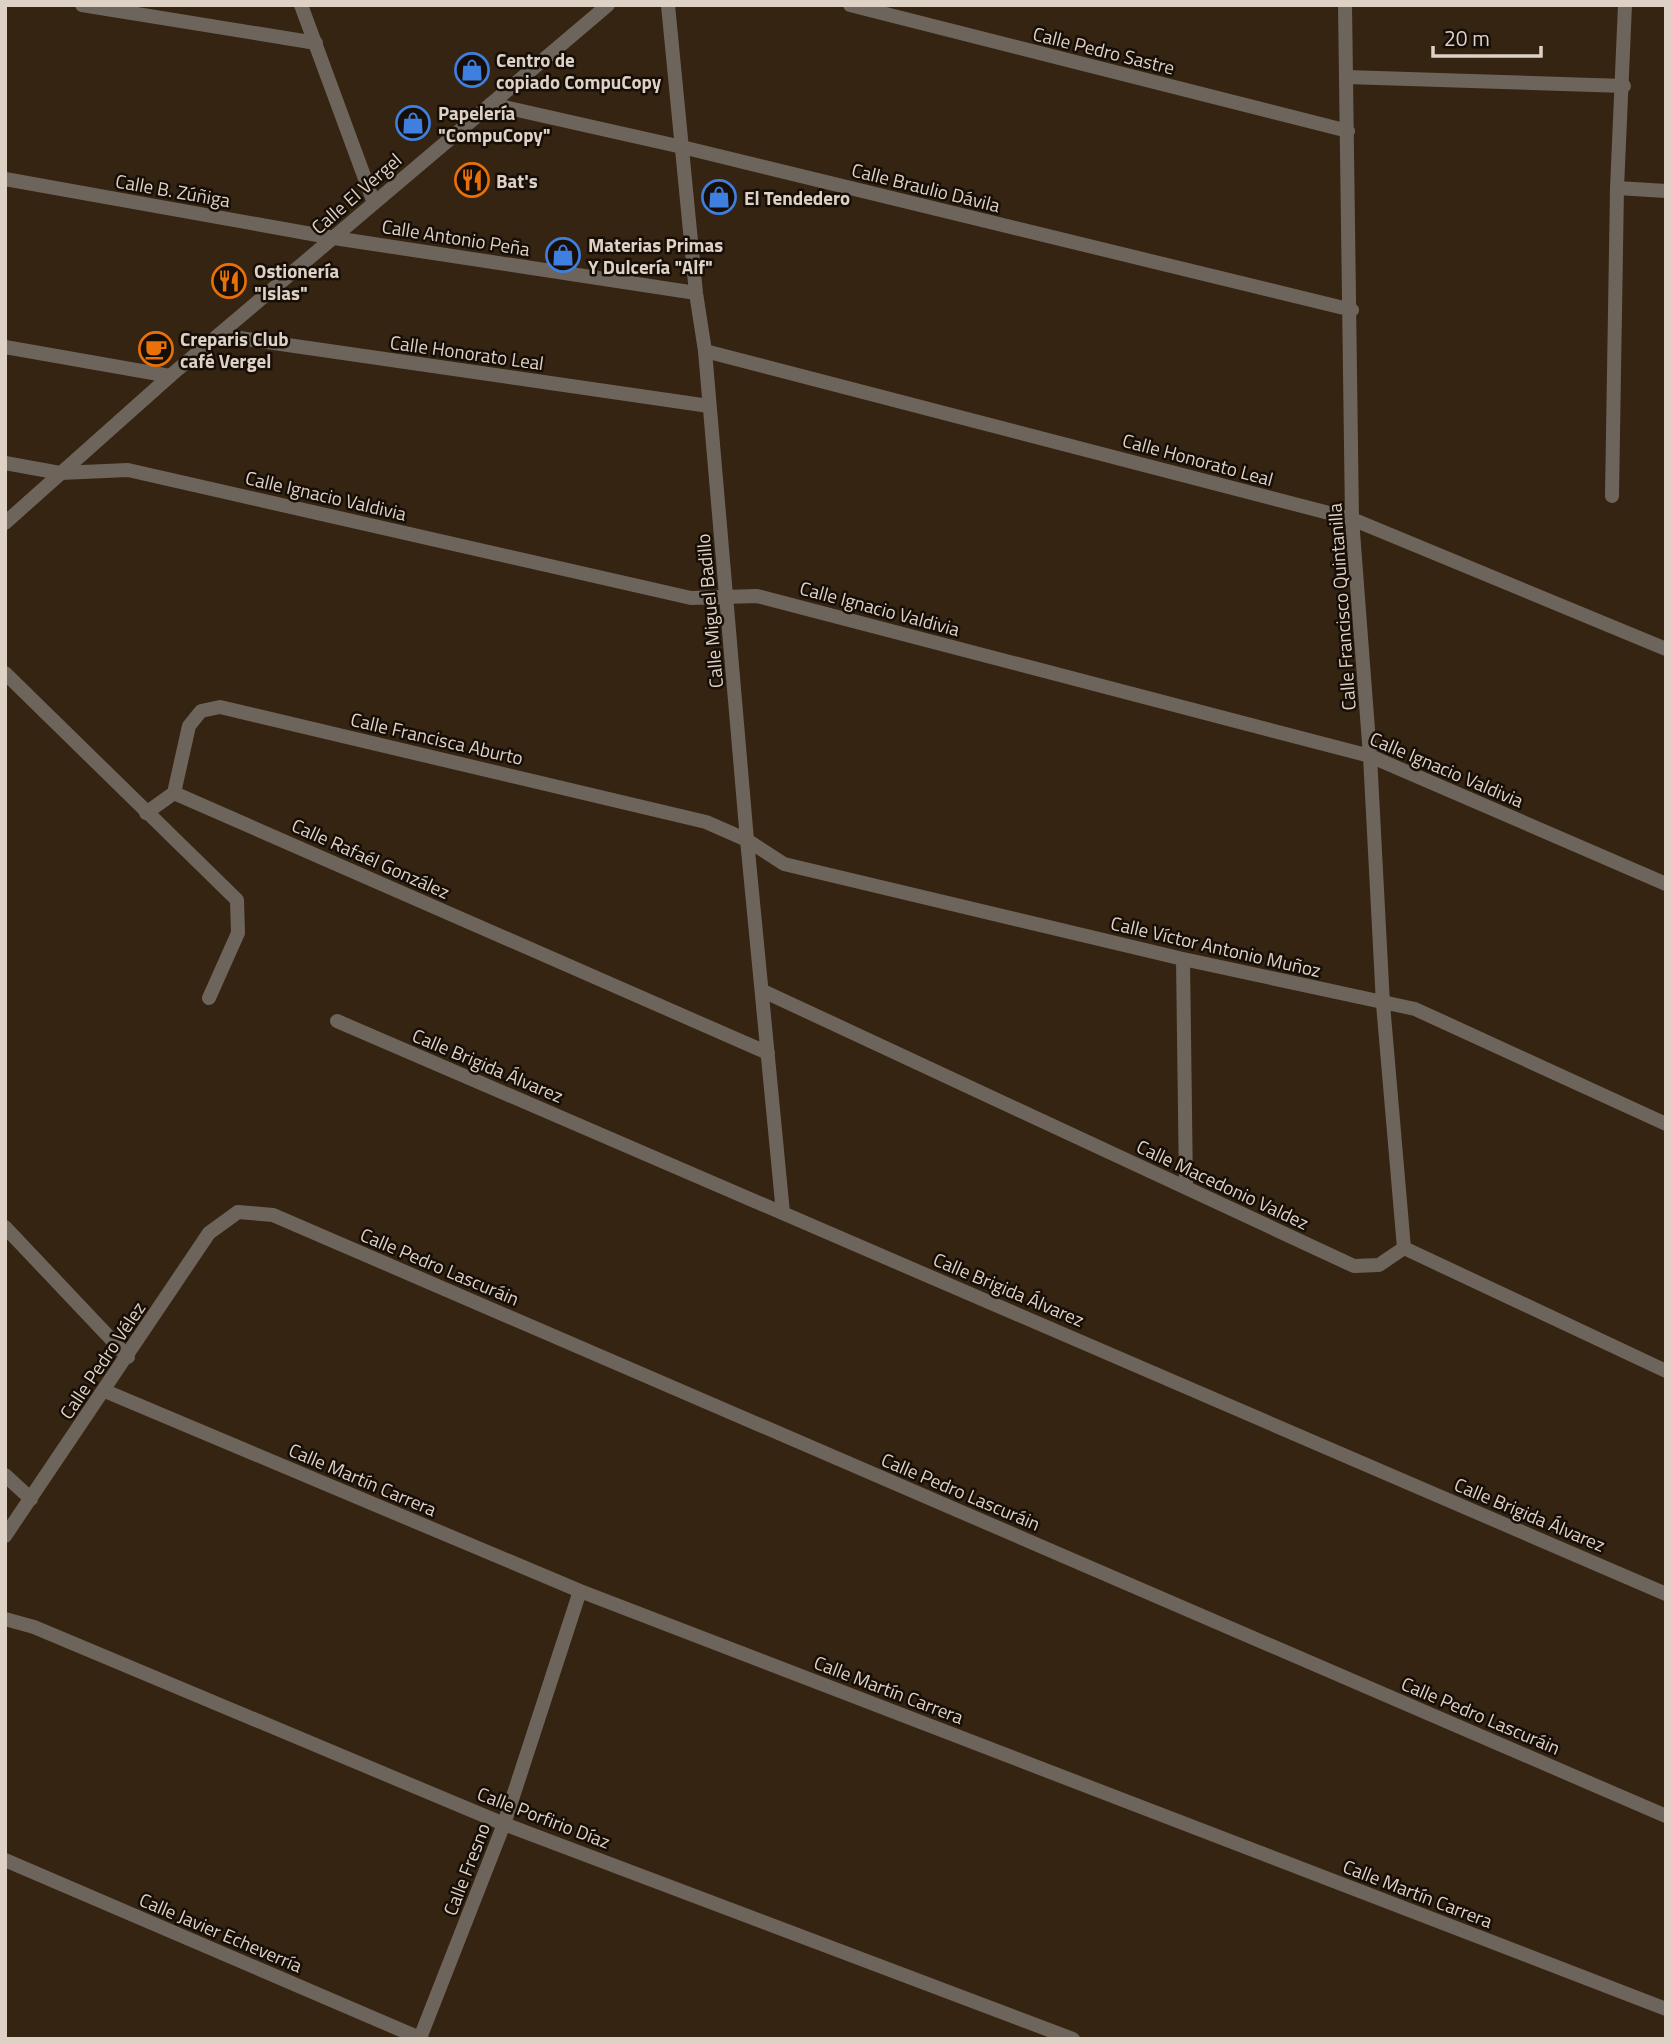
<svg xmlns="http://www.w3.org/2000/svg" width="1671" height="2044" viewBox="0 0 1671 2044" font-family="'Titillium Web',sans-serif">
	<rect width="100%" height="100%" fill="#352411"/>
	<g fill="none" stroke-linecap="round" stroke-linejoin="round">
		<path stroke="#6d655b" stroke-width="14" d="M82,5L316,43
			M668,5L696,293L705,351L747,840L783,1213
			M850,5L1348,131
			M1345,5L1352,519L1370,756L1383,1004L1404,1248
			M1346,77L1624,86
			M491,104L682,147L1352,310
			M5,179L334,238L696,293
			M1617,188L1666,191
			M219,335L709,406
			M5,347L170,376
			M705,351L1352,519L1666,649
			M5,463L60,473L128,470L691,598L757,596L1370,756L1666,884
			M1612,496L1617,188L1625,5
			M5,673L237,900L238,933L209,998
			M174,793L189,726L201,711L220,707L706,822L747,840L784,864L1183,959L1415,1009L1666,1124
			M146,813L174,793L768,1053
			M1183,959L1186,1187
			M763,991L1354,1266L1379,1265L1404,1248L1666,1371
			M337,1021L1666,1594
			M5,1227L128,1357
			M105,1391L580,1591L1666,2009
			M5,1475L31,1499
			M5,1536L209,1233L238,1212L273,1215L1666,1816
			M5,1619L34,1627L504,1824L1073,2039
			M5,1860L422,2039
			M420,2038L504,1824L580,1591"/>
		<path stroke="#6d655b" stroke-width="14" d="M301,5L374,203
			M5,523L170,376L608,5"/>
	</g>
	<defs>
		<g id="shop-ring" transform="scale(1.75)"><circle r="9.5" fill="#170f07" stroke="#3f7fe0" stroke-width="1.5"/><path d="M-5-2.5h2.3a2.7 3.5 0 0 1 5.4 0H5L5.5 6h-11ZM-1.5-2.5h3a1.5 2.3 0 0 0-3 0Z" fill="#3f7fe0"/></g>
		<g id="restaurant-ring" transform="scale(1.75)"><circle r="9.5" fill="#170f07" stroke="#e8710a" stroke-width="1.5"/><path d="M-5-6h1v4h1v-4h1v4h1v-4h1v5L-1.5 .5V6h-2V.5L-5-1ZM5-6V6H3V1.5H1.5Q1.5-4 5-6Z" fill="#e8710a"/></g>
		<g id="cafe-ring" transform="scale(1.75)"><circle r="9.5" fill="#170f07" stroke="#e8710a" stroke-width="1.5"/><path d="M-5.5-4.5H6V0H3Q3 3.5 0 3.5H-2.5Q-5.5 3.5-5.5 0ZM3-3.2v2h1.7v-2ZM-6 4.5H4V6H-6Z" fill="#e8710a"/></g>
	</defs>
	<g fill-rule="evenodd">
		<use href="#shop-ring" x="472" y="70"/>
		<use href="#shop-ring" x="413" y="123"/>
		<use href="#restaurant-ring" x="472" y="180"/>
		<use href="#shop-ring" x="719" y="197"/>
		<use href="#shop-ring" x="563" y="255"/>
		<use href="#restaurant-ring" x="229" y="281"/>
		<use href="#cafe-ring" x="156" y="349"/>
	</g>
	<g text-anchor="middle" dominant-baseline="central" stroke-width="5" stroke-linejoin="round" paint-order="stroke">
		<g font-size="19" fill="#ded2c7" stroke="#170f07">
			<text transform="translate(1104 50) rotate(14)">Calle Pedro Sastre</text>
			<text transform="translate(926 187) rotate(14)">Calle Braulio Dávila</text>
			<text transform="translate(173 190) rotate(10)">Calle B. Zúñiga</text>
			<text transform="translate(356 193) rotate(-41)">Calle El Vergel</text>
			<text transform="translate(456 237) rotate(9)">Calle Antonio Peña</text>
			<text transform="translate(467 352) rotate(8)">Calle Honorato Leal</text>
			<text transform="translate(1198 459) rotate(15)">Calle Honorato Leal</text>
			<text transform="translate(326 495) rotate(13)">Calle Ignacio Valdivia</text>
			<text transform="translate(1341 607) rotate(-94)">Calle Francisco Quintanilla</text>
			<text transform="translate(880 608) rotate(15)">Calle Ignacio Valdivia</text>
			<text transform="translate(709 611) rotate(-95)">Calle Miguel Badillo</text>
			<text transform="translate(437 738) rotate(13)">Calle Francisca Aburto</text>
			<text transform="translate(1447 769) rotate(23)">Calle Ignacio Valdivia</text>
			<text transform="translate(371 858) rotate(24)">Calle Rafaél González</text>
			<text transform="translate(1216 946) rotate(13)">Calle Víctor Antonio Muñoz</text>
			<text transform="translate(488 1065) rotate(23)">Calle Brigida Álvarez</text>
			<text transform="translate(1223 1184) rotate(25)">Calle Macedonio Valdez</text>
			<text transform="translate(440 1266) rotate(23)">Calle Pedro Lascuráin</text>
			<text transform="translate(1009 1289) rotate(23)">Calle Brigida Álvarez</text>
			<text transform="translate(102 1360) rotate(-56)">Calle Pedro Vélez</text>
			<text transform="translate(363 1479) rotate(23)">Calle Martín Carrera</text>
			<text transform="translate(961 1491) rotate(23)">Calle Pedro Lascuráin</text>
			<text transform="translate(1530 1514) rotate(23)">Calle Brigida Álvarez</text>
			<text transform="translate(889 1689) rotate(21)">Calle Martín Carrera</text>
			<text transform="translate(1481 1715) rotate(23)">Calle Pedro Lascuráin</text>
			<text transform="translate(544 1817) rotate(21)">Calle Porfirio Díaz</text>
			<text transform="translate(466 1869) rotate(-69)">Calle Fresno</text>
			<text transform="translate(1418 1893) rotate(21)">Calle Martín Carrera</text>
			<text transform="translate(221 1932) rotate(23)">Calle Javier Echeverría</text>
		</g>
		<g font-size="19" font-weight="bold" fill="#ded2c7" stroke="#170f07" text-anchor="start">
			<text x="496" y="59">Centro de<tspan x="496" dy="22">copiado CompuCopy</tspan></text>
			<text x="438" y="112">Papelería<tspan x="438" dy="22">"CompuCopy"</tspan></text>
			<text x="496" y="180">Bat's</text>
			<text x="744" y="197">El Tendedero</text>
			<text x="588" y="244">Materias Primas<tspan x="588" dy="22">Y Dulcería "Alf"</tspan></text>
			<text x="254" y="270">Ostionería<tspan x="254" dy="22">"Islas"</tspan></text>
			<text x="180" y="338">Creparis Club<tspan x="180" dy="22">café Vergel</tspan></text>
		</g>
	</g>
	<rect width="1671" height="2044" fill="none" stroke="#ded2c7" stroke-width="14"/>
	<path d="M1433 46v10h108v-10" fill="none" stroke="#ded2c7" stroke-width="3.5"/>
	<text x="1444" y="46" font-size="21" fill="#ded2c7" stroke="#170f07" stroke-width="5" paint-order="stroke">20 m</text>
</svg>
